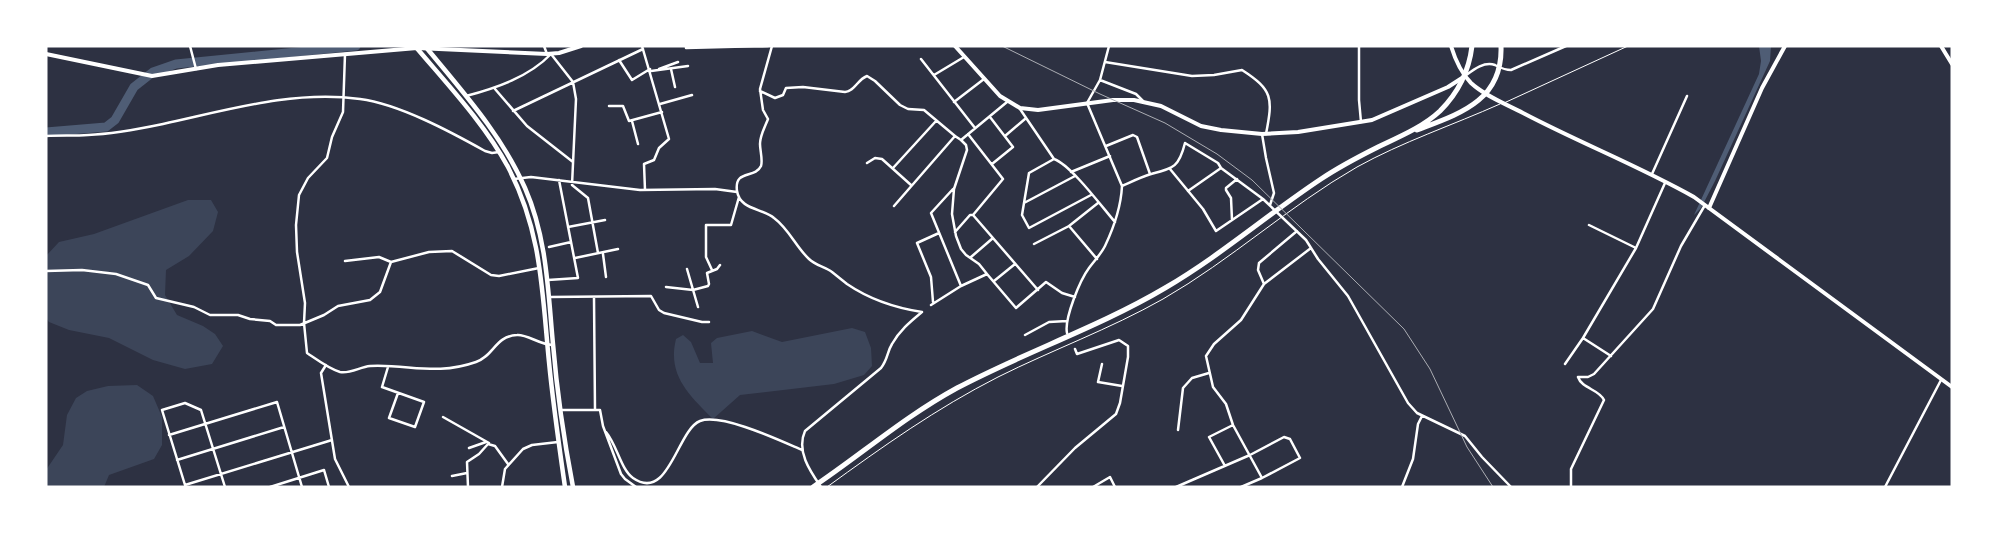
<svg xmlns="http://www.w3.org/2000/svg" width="1998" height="533" viewBox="0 0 1998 533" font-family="Cabin,sans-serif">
	<rect width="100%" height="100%" fill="#2d3142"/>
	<path fill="#3c4559" d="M188,200H211L218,212L213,231L189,256L166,270L165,295L177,315L203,326L215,334L223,346L212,364L185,369L153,360L109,338L69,330L49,322L46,318V256L59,242L94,234Z
		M852,328L865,332L871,348L872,366L864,375L834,384L740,395L713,419C689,395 667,375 676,339L683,335L691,342L700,363H713L711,343L717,338L752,331L782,342Z
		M137,385L153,396L162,417V445L154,459L109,475L104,487H46V470L63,445L67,415L76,398L87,391L108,386Z"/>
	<path fill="#4f5d75" d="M1759,46H1771L1770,61L1715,181L1701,208L1694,215L1759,74L1761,61Z"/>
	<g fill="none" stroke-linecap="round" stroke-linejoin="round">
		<path stroke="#4f5d75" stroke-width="9" d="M46,132L106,127L115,120L134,87L153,72L176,64L356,46"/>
		<path stroke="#fff" stroke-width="1" d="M1504,103L1628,46
			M827,487C882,447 937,408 998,377C1052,350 1110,329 1163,299C1231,260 1289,206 1357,167C1402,142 1453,125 1500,104"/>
		<path stroke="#fff" stroke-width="2.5" d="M190,46L196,69
			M544,46L547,54
			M642,46L669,139L659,148L654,160L644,164L645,190
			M686,46V48L768,46
			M772,46L760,89L763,110L768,119C765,127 760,135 760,144C760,151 763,160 761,166C755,179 734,169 737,191C740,210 762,208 774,218C789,229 796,247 809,259C815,265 825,267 832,272C837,276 842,280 847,284C869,299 896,308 922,312
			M1359,46V100L1361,122
			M345,54L343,112L332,137L327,158L308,178L299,195L296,225L297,252L305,303L304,323L307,353C316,359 329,369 340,372C350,374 360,367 370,366C409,364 436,376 476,362C494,356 495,336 517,335C527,334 540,345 553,345
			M921,59L975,128
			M619,60L632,80L650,69
			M1105,62L1192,76L1214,75L1242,70C1273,90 1273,98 1266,134
			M659,69L678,62
			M671,69L675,87
			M651,71L688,66
			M934,75L964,57
			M1465,76C1473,70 1484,61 1495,65C1501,68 1504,70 1511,70L1566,46
			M1100,80L1136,94L1143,101
			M495,89L527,126L573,162
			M760,91L775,98L783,95L786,88L803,87L845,92C855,91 857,80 867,76L875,81L900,105L908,109L924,110L955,136
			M466,96C496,88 529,77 551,54L573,82L576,99L572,185L588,198L598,253
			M954,102L984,79
			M660,104L692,95
			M609,106H623L629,121L662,112
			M1020,109L1054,159C1071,165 1102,207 1115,222
			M513,111L643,49
			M990,117L1013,147L992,164
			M632,121L638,144
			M968,134L1003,179L973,215L1038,290
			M1262,134L1266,158L1274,193L1270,205
			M46,136C60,135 74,136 88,135C112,134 139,129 163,124C228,110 293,90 360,99C399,104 451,132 485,151L492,153L499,152
			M1005,136L1025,119
			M961,140L966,145L967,150L954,189L952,214L956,236L961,249L966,255L979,264L987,274
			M1106,146L1133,135L1137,137L1150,174
			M1054,159L1029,173L1022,215L1029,228L1091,195
			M867,163L875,158L882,159L911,185
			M893,168L936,121
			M1170,169L1203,209L1216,231L1263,199
			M1071,172L1110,156
			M1652,174L1687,96
			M514,179L531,177L640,190L715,189L737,192
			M1122,186C1131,182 1141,177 1151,174C1174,168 1179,167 1185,143L1218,163L1221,168L1263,199L1306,240L1318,259L1348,296L1408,403L1417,413L1465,436L1482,457L1511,487
			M953,189L931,213L961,286
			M1188,191L1221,168
			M1024,203L1075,176
			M894,206L955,136L961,140L1007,102
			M1232,220L1231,198L1226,190V188L1237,179
			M1589,225L1636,248
			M1069,226L1097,259
			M568,227L605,220
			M955,232L970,215H973
			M1034,244L1069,226L1098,203
			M549,247L571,242
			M603,254L606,277
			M971,257L993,238
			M575,258L618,249
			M345,261L379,257L391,262
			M687,269L698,307
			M712,270L706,257V225H731L739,197
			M46,271L82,270L116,274L148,285L156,298L194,307L210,315H238L250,319L270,321L276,325H300L324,315L338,306L370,300L380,292L391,262L429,252L452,251L491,275L499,276L539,268
			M548,280L578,278L559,180
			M994,281L1015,264
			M1264,284L1258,270L1259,263L1297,231
			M666,287L693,290L708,286L709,284L707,273L717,269L720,265
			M550,297L651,296L659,310L664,313L702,322H709
			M594,298L595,410
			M933,302L931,277L917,243L939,233
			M931,305L961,286L987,274L1016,308L1046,282L1062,293L1075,297
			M1067,333C1064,319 1080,280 1089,268C1095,260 1101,254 1105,246C1114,227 1121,207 1122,186L1087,103L1100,80L1109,46
			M1025,335L1049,322L1067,321
			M1583,338L1611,356
			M1102,364L1098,382L1122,386
			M1565,364L1583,338L1636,248L1665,183
			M326,365L321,373L335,459L349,487
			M388,367L382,387L424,402L415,427L389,418L398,393
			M561,410H600L603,426L621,474L625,479L636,487
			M443,417L489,443
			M1178,430L1183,388L1192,378L1209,373
			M606,432C617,445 621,470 633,478C669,503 677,430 700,421C722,413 781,441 802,450
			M169,435L277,402L302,487
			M469,448L486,442
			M177,460L284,427
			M1225,466L1209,437L1233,425
			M452,476L467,473
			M1262,478L1233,425L1226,404L1213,387L1206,356L1214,344L1241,320L1264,284L1311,248
			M225,487C217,461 209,435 201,410L185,403L162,410L185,485L332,440
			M270,487L324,470L329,487
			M468,487L467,462L479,454L488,444L495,446L508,464
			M502,487L505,469L523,449L532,445L558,442
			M821,487C810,471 796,451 805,431L881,368C888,359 887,352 892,344C900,330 910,322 922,312
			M1037,487L1075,448L1116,414L1120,403L1128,357V346L1119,340L1077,354L1075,349
			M1093,487L1110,477L1115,487
			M1176,487L1250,455L1284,437L1290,439L1300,458L1262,478L1241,487
			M1402,487L1413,459L1418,424L1422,416
			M1571,487V469L1604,400C1599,389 1582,389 1578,377H1588L1594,374L1653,309L1681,246L1705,205
			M1885,487L1941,380"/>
		<path stroke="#fff" stroke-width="4" d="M955,46L1000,96L1020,108L1038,110L1113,100H1134L1161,106L1201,126L1221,130L1262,134L1298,132L1372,120L1448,87L1462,78
			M1941,46L1952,64
			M46,54L152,76L218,65L417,48L547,54L559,53L581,46
			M1709,208L1762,88L1785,46"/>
		<path stroke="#fff" stroke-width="4" d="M1451,46C1455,59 1461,73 1471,83C1485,96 1506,104 1523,113C1580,143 1639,166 1694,197L1952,387"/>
		<path stroke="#fff" stroke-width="4.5" d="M415,46C447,84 484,123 508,167C542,232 542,292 549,362C553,404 559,445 565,487
			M425,46C462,91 502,135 525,188C547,238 548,291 553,344C557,392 564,440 573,487"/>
		<path stroke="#fff" stroke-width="5" d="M1417,130C1459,114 1503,101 1501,46
			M813,487C862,454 904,417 957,388C1025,352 1099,327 1165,288C1220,256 1268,214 1321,179C1339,167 1358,157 1378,147C1399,137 1423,127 1440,111C1458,93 1469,71 1472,46"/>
		<path stroke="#abadb3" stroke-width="1" d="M1002,46L1100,94L1165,123L1217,154L1252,180L1404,329L1430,369L1467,447L1493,487"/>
	</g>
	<rect width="1998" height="533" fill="none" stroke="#ffffff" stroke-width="95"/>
</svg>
